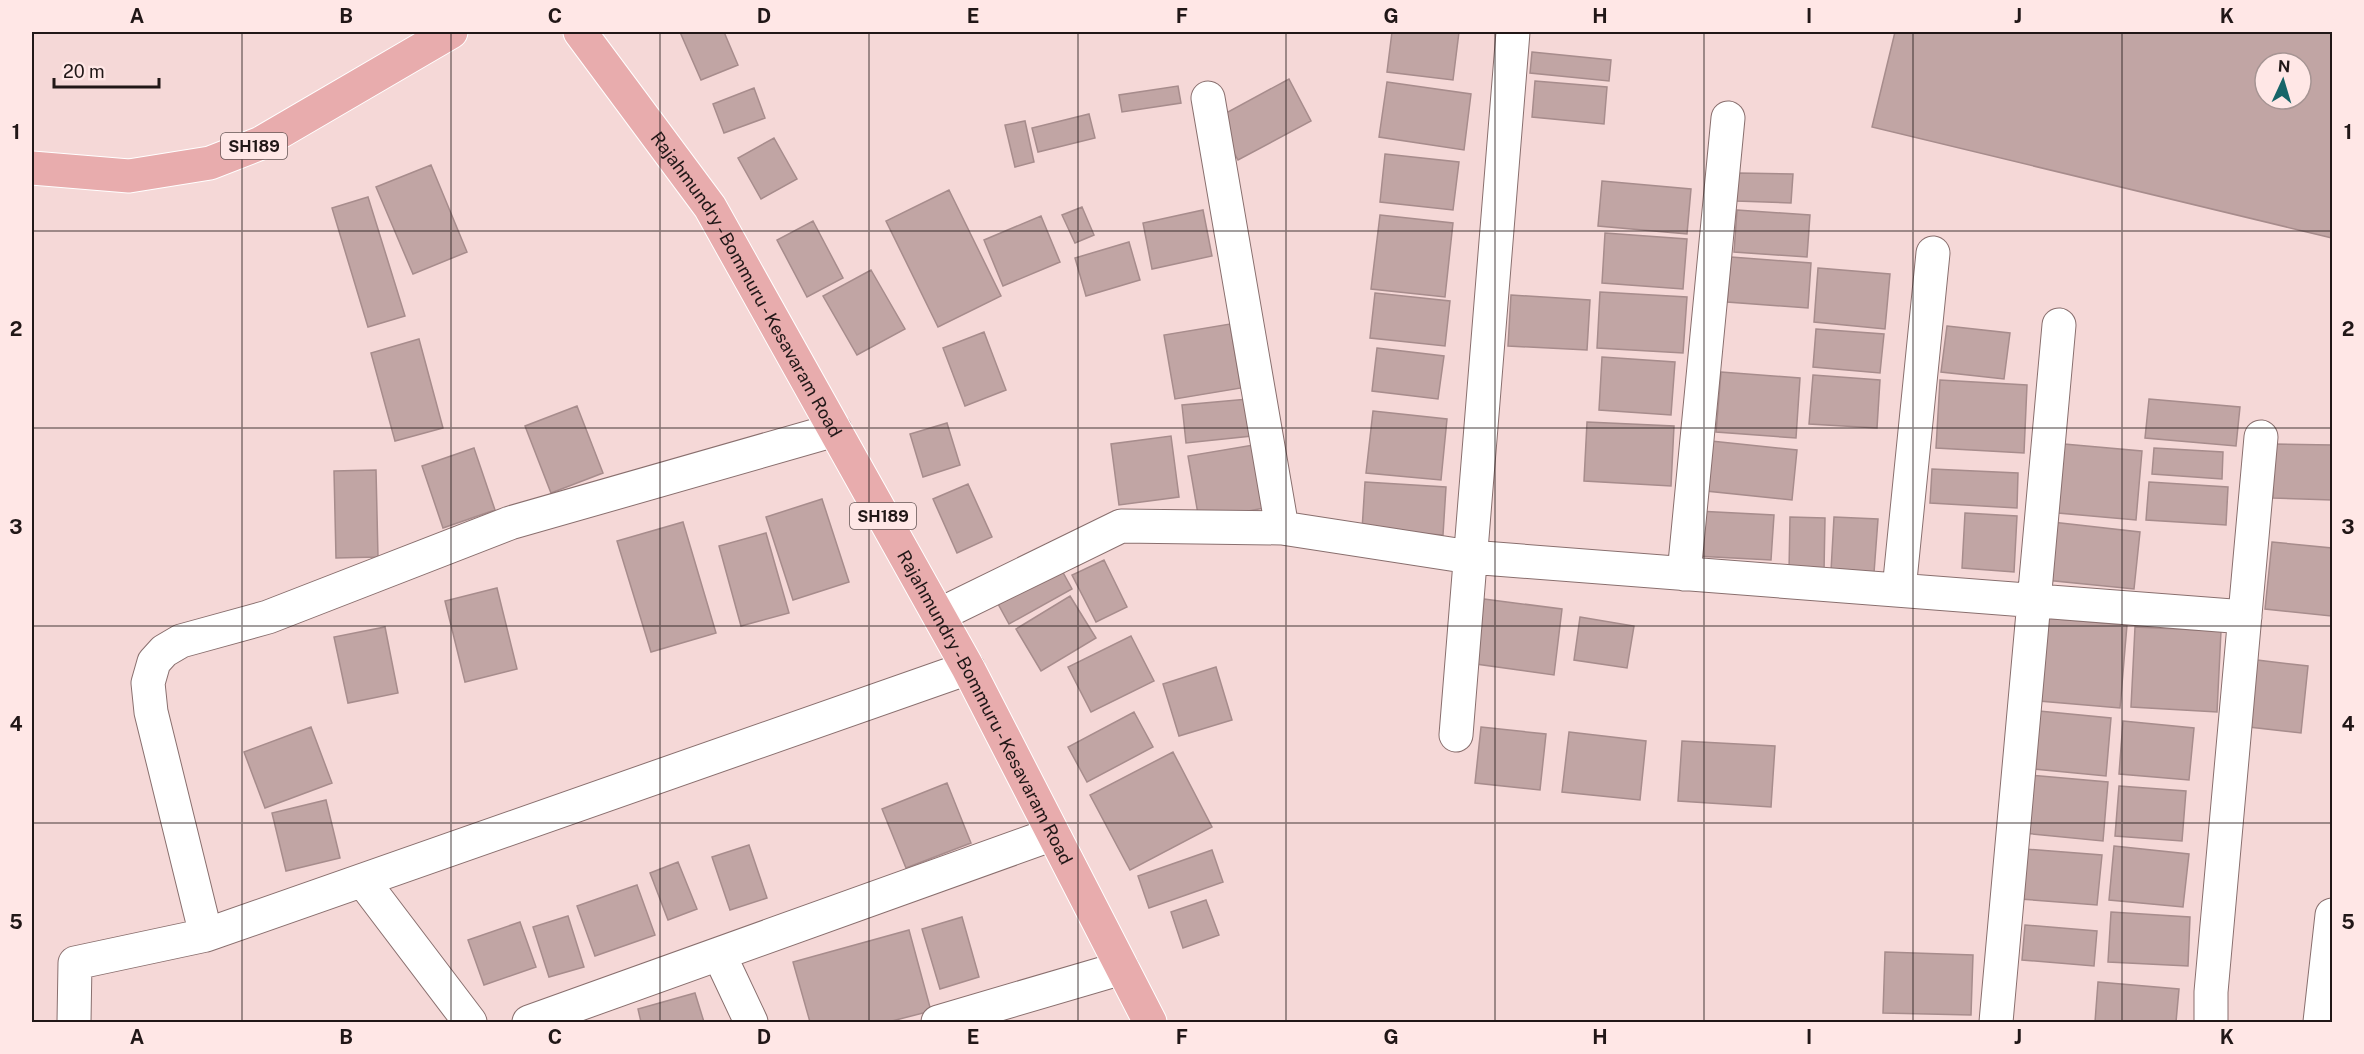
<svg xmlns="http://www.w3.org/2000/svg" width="2364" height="1054" viewBox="0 0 2364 1054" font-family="'Public Sans',sans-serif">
	<rect width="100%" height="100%" fill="#f5d8d7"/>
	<path fill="#c1a5a4" stroke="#a78c8c" stroke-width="1.5" fill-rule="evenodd" d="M680,32H724L738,65L701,80Z
		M1392,32H1459L1453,80L1387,72Z
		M1895,32H2332V238L1872,127ZM2265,63H2301V99H2265Z
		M1532,52L1611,60L1609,81L1530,73Z
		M1289,79L1311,121L1238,160L1215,119Z
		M1535,81L1607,87L1604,124L1532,117Z
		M1387,82L1471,94L1464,150L1379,137Z
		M1178,86L1181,103L1122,112L1119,95Z
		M754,88L765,118L724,133L713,104Z
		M1089,114L1095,138L1038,152L1032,128Z
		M1025,121L1034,162L1015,167L1005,125Z
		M774,138L797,179L761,199L738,158Z
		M1385,154L1459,162L1453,210L1380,202Z
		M431,165L467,252L413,274L376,187Z
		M1738,173L1793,174L1791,203L1736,201Z
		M1602,181L1691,189L1687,234L1598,226Z
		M949,190L1001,296L938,327L886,221Z
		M368,197L405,316L368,327L332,208Z
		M1082,207L1094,235L1075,243L1062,215Z
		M1203,210L1212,256L1152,269L1143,223Z
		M1737,210L1810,215L1807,257L1734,252Z
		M1380,215L1453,223L1445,297L1371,289Z
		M1041,216L1060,262L1003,286L984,240Z
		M813,221L843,278L807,297L777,240Z
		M1605,233L1687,239L1683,289L1602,283Z
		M1129,242L1140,280L1086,296L1075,258Z
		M1731,257L1811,263L1808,308L1727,302Z
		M1818,268L1890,274L1885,329L1814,322Z
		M871,270L905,329L857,355L823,296Z
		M1600,292L1687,297L1683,353L1597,348Z
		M1375,293L1450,301L1445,346L1370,338Z
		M1511,295L1590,300L1587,350L1508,346Z
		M1230,324L1241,388L1175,399L1164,335Z
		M1947,326L2010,333L2004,379L1941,372Z
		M1816,329L1884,334L1880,373L1813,367Z
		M984,332L1006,390L965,406L943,348Z
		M419,339L443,428L395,441L371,353Z
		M1377,348L1444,356L1438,399L1372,391Z
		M1602,357L1675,362L1671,415L1599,410Z
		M1721,372L1800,378L1796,438L1716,432Z
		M1813,375L1880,380L1877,428L1809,424Z
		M1940,380L2027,385L2024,453L1936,448Z
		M1248,399L1252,436L1186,443L1182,405Z
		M2149,399L2240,407L2236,446L2145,438Z
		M577,406L603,473L551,493L525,426Z
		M1373,411L1447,419L1441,480L1366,473Z
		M1587,422L1674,426L1671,486L1584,481Z
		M947,423L960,465L923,477L910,434Z
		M1171,436L1179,497L1119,505L1111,444Z
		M1711,441L1797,450L1792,500L1706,491Z
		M1259,444L1270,507L1199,520L1188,456Z
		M2064,444L2142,451L2136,520L2058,513Z
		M2274,444L2332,445V500L2273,498Z
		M474,448L495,510L443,528L422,466Z
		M2154,448L2223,452L2222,479L2152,474Z
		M1932,469L2018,473L2017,508L1930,503Z
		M376,470L378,557L336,558L334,471Z
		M1365,482L1446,487L1443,535L1362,530Z
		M2149,482L2228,487L2226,525L2146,520Z
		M968,484L992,537L957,553L933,499Z
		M822,499L849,582L793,600L766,517Z
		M1697,511L1774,515L1771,560L1695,556Z
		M1965,513L2017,516L2014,572L1962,568Z
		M1790,517L1825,518L1824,572L1789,571Z
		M1834,517L1878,519L1874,573L1831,571Z
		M683,522L716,633L651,652L617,541Z
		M2052,522L2140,532L2134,589L2045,580Z
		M766,533L789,613L741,626L719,546Z
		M2272,542L2332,548L2331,616L2265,609Z
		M1104,560L1127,607L1096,622L1072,575Z
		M1060,567L1072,589L1009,624L997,602Z
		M497,588L517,669L465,682L445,601Z
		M1070,596L1096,638L1041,671L1016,629Z
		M1484,599L1562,609L1554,675L1476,664Z
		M1580,617L1634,626L1627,668L1574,660Z
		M2046,618L2127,625L2120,708L2039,701Z
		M385,627L398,693L348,703L334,637Z
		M2135,627L2221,631L2217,712L2131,707Z
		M1131,636L1154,681L1091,712L1068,667Z
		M2257,660L2308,666L2301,733L2249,727Z
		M1216,667L1232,720L1179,736L1163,684Z
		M2039,711L2111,718L2106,776L2034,769Z
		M1134,712L1153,747L1087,782L1068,747Z
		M2123,721L2194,728L2189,780L2119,774Z
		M311,727L332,783L265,808L244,752Z
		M1481,727L1546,734L1540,790L1475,783Z
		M1569,732L1646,741L1640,800L1562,792Z
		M1682,741L1775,746L1771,807L1678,801Z
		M1173,752L1212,827L1130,870L1090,795Z
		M2029,775L2108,782L2103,841L2023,833Z
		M947,783L971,843L906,868L882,809Z
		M2119,786L2186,791L2182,841L2115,836Z
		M326,800L340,858L286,871L272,813Z
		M749,845L767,898L730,910L712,857Z
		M2114,846L2189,854L2183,907L2109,900Z
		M2024,849L2102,855L2097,905L2020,899Z
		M1212,850L1223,882L1149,908L1138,876Z
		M678,862L697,909L668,920L650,873Z
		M637,885L655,935L595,956L577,906Z
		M1206,900L1219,935L1183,948L1171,912Z
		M2111,912L2190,917L2188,966L2108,962Z
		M568,916L584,967L549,977L533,927Z
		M962,917L979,977L940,989L922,929Z
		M520,922L536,967L484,985L468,940Z
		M2025,925L2097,931L2094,966L2022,960Z
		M909,930L931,1011L888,1022H810L793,962Z
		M1885,952L1973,955L1971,1015L1883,1013Z
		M2098,982L2179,989L2176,1022H2095Z
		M695,993L704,1022H641L638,1009Z"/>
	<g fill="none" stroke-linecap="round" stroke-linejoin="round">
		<g stroke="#896f6e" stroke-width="35">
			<path id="minor" d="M1208,98L1282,528
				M1684,574L1728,118
				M1899,590L1933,253
				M939,615L1121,526L1282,528L1470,557L2245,617
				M1456,735L1513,32
				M363,881L470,1022
				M206,935L151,712L148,683L154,662L164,651L181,641L268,617L510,523L835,430
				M719,954L751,1022
				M74,1022L75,963L206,935L968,668
				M529,1022L1053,834
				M938,1022L1122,968
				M1996,1022L2059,325
				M2211,1022V992L2261,437
				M2320,1022L2332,915"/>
		</g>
		<g stroke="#fff" stroke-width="35">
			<g id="major">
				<path id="s1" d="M580,32L710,207L968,668L1150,1022"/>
				<path d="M32,168L129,176L210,163L261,143L451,32"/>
			</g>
		</g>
		<use href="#minor" stroke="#fff" stroke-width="33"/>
		<use href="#major" stroke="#e8acad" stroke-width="33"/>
	</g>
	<path fill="none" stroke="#211717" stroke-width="1.5" stroke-opacity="0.55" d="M242,32V1022M451,32V1022M660,32V1022M869,32V1022M1078,32V1022M1286,32V1022M1495,32V1022M1704,32V1022M1913,32V1022M2122,32V1022M32,231H2332M32,428H2332M32,626H2332M32,823H2332"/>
	<g text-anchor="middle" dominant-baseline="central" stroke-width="4.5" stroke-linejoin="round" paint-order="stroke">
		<g fill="#ffe7e6" stroke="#645555" stroke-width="1.5">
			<rect x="221" y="133" width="66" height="26" rx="4.5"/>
			<rect x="850" y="503" width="66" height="26" rx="4.5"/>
		</g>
		<g font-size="16" font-weight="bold" fill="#211717">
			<text x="254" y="146">SH189</text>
			<text x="883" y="516">SH189</text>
		</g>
		<g font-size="18" fill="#211717" stroke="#ffe7e6">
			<text stroke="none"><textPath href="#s1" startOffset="303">Rajahmundry - Bommuru - Kesavaram Road</textPath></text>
			<text stroke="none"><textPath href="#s1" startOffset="789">Rajahmundry - Bommuru - Kesavaram Road</textPath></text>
		</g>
	</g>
	<rect width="2364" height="1054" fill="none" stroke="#ffe7e6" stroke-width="66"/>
	<g transform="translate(2283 81) rotate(4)"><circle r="28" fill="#ffe7e6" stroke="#a69493" stroke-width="1.5"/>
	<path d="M0-4.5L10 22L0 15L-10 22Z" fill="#176569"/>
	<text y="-9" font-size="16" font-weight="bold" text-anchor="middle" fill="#211717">N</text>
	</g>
	<path d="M54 78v9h105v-9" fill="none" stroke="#211717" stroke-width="3"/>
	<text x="63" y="78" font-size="18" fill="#211717" stroke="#ffe7e6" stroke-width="4.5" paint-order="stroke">20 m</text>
	<rect x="33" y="33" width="2298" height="988" fill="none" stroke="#211717" stroke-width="2"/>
	<g font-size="20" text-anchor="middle" font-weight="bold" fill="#211717">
		<text x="137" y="23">A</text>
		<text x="346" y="23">B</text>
		<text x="555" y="23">C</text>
		<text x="764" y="23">D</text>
		<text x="973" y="23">E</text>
		<text x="1182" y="23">F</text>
		<text x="1391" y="23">G</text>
		<text x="1600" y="23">H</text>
		<text x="1809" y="23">I</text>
		<text x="2018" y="23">J</text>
		<text x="2227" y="23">K</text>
		<text x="16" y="139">1</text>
		<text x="2348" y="139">1</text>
		<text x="16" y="336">2</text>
		<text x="2348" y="336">2</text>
		<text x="16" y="534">3</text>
		<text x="2348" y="534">3</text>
		<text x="16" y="731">4</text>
		<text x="2348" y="731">4</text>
		<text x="16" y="929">5</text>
		<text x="2348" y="929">5</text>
		<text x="137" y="1044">A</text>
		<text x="346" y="1044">B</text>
		<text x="555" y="1044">C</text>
		<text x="764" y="1044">D</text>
		<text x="973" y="1044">E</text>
		<text x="1182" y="1044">F</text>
		<text x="1391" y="1044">G</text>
		<text x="1600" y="1044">H</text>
		<text x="1809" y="1044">I</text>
		<text x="2018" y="1044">J</text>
		<text x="2227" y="1044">K</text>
	</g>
</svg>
